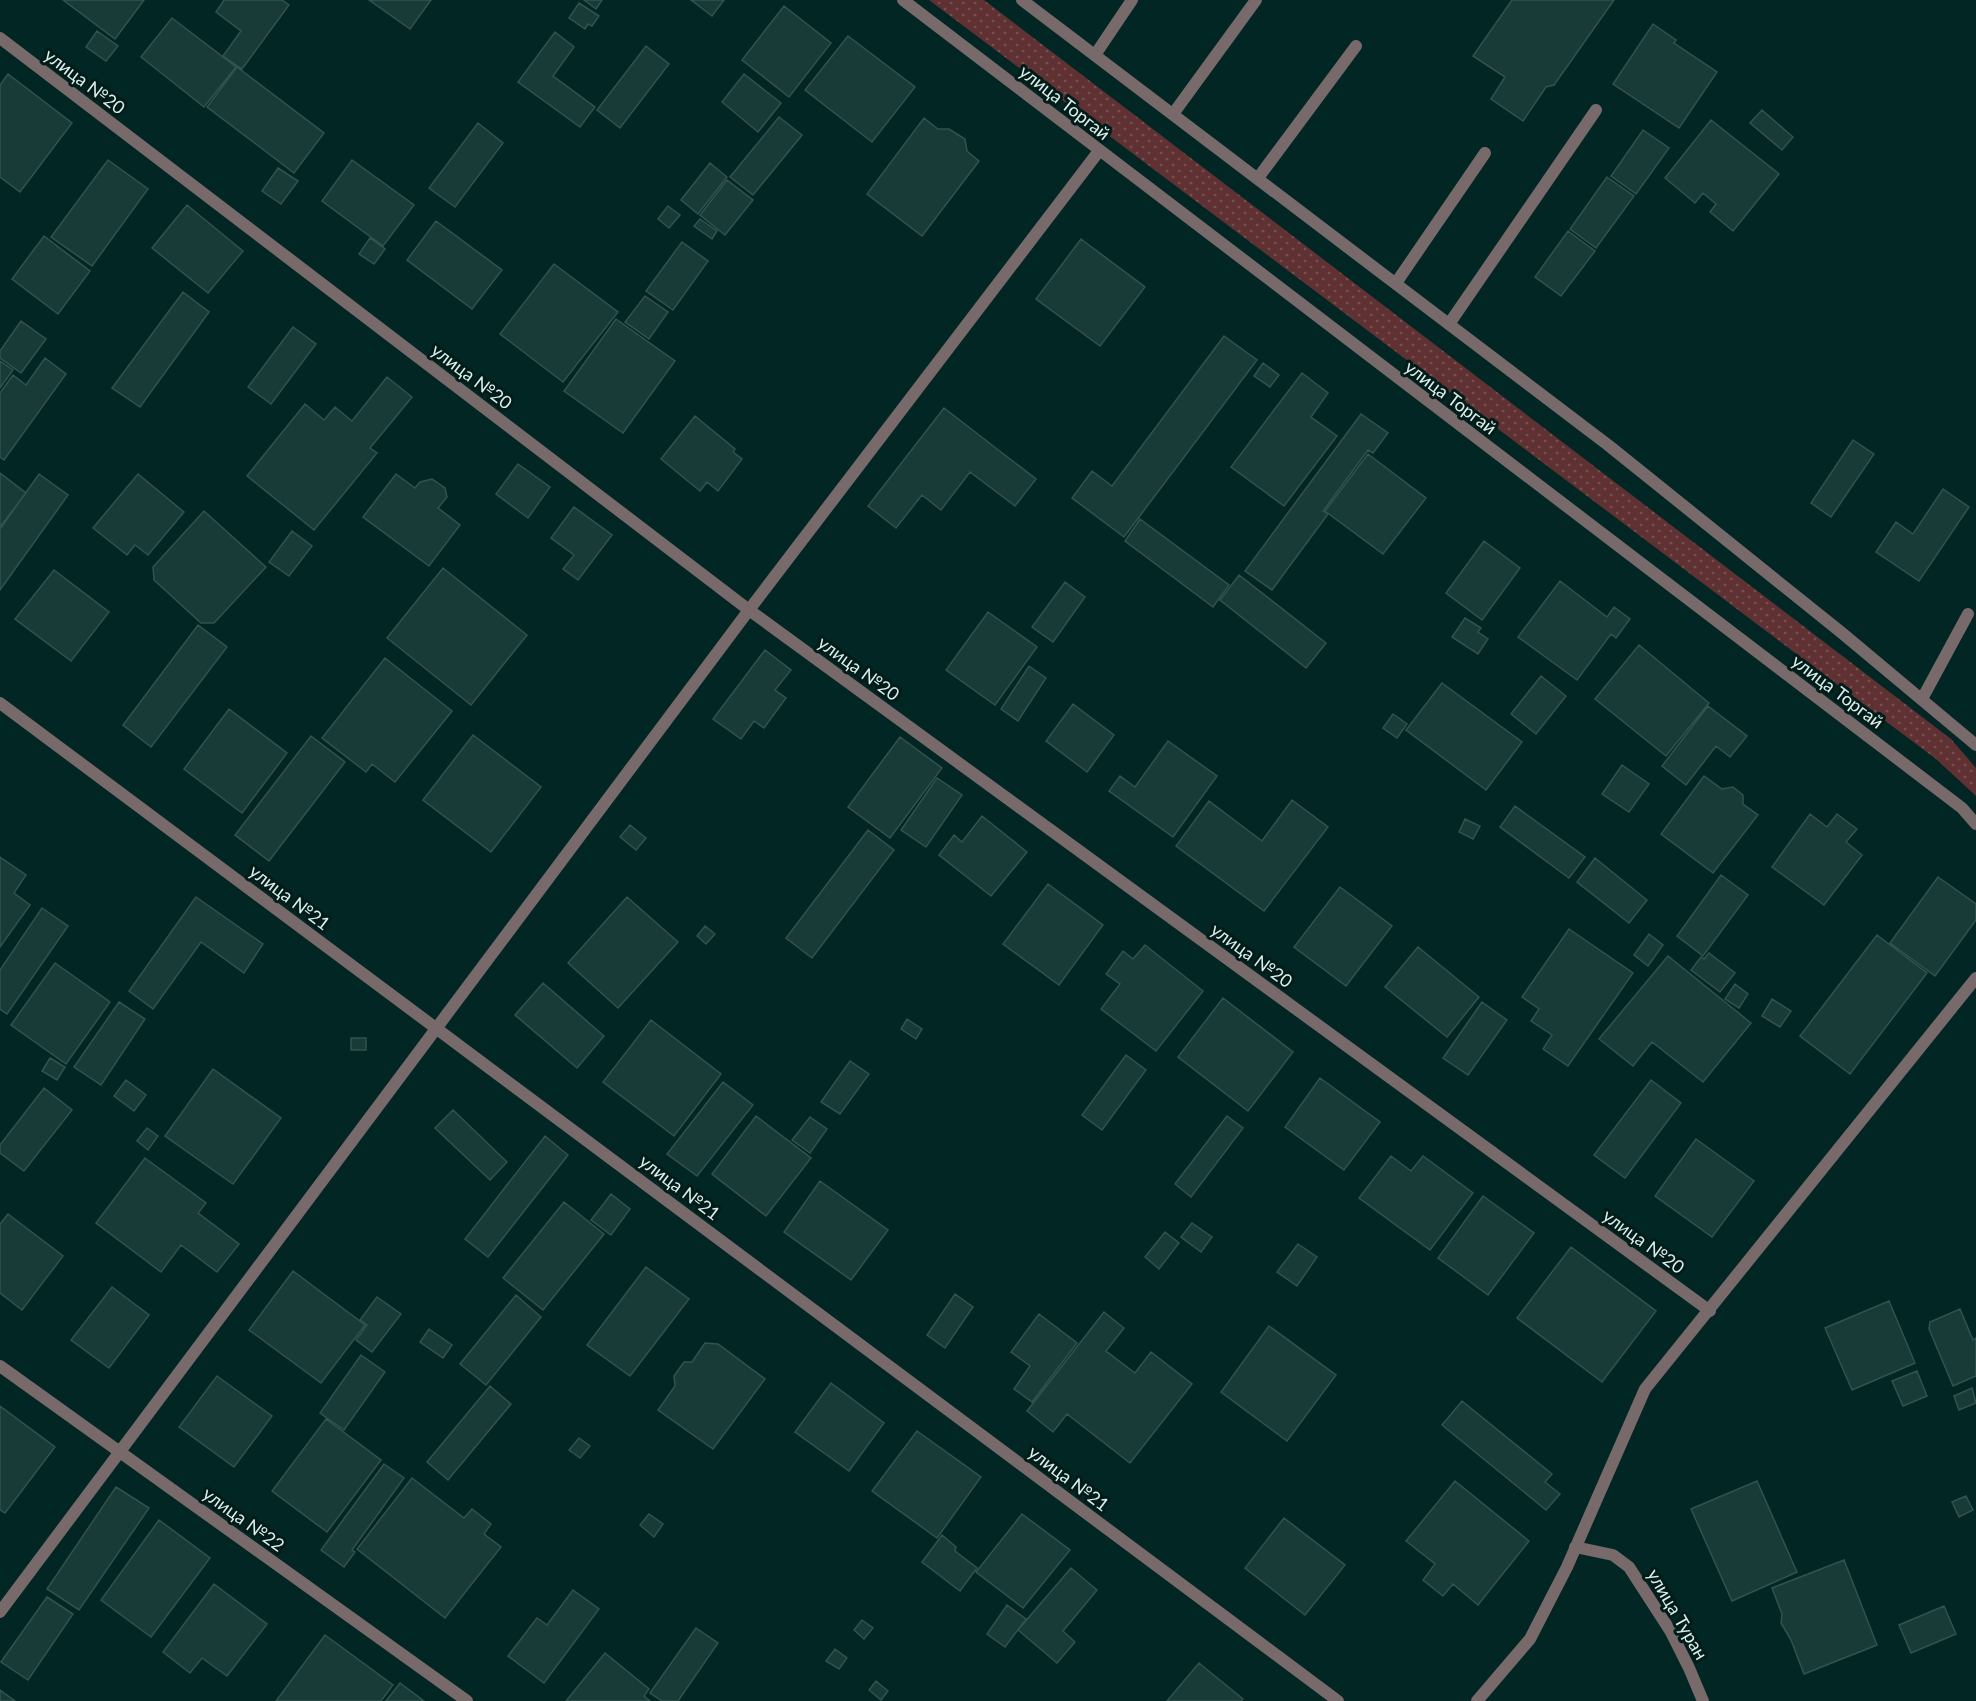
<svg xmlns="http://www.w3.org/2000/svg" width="1976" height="1701" viewBox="0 0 1976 1701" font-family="Lato,sans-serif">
	<defs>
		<pattern id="grass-dots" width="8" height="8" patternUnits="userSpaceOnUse" patternTransform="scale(1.5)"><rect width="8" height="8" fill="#603133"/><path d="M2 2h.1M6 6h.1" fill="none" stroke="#764f51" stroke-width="1.8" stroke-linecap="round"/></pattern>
	</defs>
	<rect width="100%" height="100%" fill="#022623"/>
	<path fill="url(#grass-dots)" d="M929,0H984L1951,739L1976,768V796L1936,759Z"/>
	<path fill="#193b38" stroke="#31534f" stroke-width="1.5" d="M63,0H144L115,39Z
		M224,0H282L289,5L242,69L223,56L241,31L216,12Z
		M369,0H431L410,29Z
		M584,0H602L596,9Z
		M691,0H724L712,16Z
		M1512,0H1614L1554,85L1546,87L1523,121L1491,99L1505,77L1473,56Z
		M579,3L599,16L592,26L588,24L585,29L569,18Z
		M784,6L831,43L789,97L742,60Z
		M172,18L236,67L204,107L141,57Z
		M1653,24L1676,40L1674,43L1717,72L1679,128L1613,84Z
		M97,31L118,46L106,61L86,47Z
		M555,32L574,47L553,76L595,107L580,127L518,82Z
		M848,36L915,87L872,142L805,90Z
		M646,46L669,64L620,128L597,110Z
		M237,67L324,133L294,173L207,107Z
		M8,74L72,123L20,192L0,177V85Z
		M744,74L781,103L758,132L722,102Z
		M1762,110L1793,137L1782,150L1750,123Z
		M779,117L802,135L753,195L730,177Z
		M924,118L938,129H949L965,139L967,151L979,161L922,236L867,194Z
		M1711,120L1779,174L1733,231L1710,212L1716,204L1703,193L1695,203L1665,178Z
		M478,123L503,143L455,207L429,188Z
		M1643,130L1669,148L1636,194L1611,176Z
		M108,160L148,189L92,266L51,237Z
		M352,160L414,205L383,246L322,201Z
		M710,163L727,177L698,214L681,200Z
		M278,168L298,181L281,204L262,191Z
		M1607,177L1634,196L1596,248L1570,229Z
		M727,180L753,200L725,235L700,215Z
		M187,205L243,251L208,293L152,248Z
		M668,206L680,215L669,228L658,219Z
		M700,219L717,231L712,239L694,226Z
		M436,221L502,270L472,309L407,260Z
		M1568,231L1595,251L1561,296L1535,277Z
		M44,236L90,271L58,314L12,279Z
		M370,238L385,249L374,264L359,254Z
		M1081,239L1145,287L1100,346L1036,299Z
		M682,242L708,261L673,310L646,291Z
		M554,264L618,312L563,382L500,334Z
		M183,292L209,312L140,407L112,388Z
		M645,296L668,312L649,339L625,322Z
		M616,319L675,361L623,433L564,391Z
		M21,321L46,339L21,373L0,358V351Z
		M293,327L316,344L271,404L248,387Z
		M1224,336L1257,360L1124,537L1072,498L1092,471L1112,486Z
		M45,358L66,374L4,460L0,457V393L13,375L26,385Z
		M0,361L13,370L0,388Z
		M1263,363L1279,375L1270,387L1254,376Z
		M1302,373L1328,393L1311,417L1337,436L1284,506L1231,467Z
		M387,377L412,397L370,448L377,453L314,530L247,476L305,404L324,420L335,407L352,421Z
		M944,408L1036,479L1015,506L970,472L941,510L922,495L896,528L868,506Z
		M1361,414L1388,433L1373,453L1368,450L1323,511L1328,514L1272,590L1245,571Z
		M695,416L735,449L733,452L742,459L718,491L707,482L700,491L661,459Z
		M1853,440L1874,454L1831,517L1811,503Z
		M1368,454L1426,498L1383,554L1325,511Z
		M518,464L550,487L528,518L496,494Z
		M0,473L26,493L0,527Z
		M39,474L68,495L0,590V529Z
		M138,474L184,512L148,555L135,545L127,555L93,528Z
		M396,474L415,488L420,482L432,479L445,488L447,497L438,508L460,525L429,566L363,517Z
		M1943,489L1969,507L1919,581L1876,552L1896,522L1913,534Z
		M574,507L612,535L578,580L563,569L574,555L551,538Z
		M204,511L266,567L214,623H201L154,580L153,567Z
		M1140,519L1229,585L1213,607L1125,541Z
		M292,531L312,546L289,576L269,562Z
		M1484,541L1520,568L1482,620L1446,593Z
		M443,568L527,635L471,705L387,638Z
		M54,570L109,612L71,661L15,619Z
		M1239,575L1326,643L1306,668L1220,600Z
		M1560,581L1607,617L1614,607L1630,619L1616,638L1611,634L1577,680L1518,637Z
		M1065,582L1085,597L1053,642L1032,627Z
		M988,612L1037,647L995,705L946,670Z
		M1465,618L1481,628L1478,632L1488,639L1478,654L1452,637Z
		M198,625L227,647L151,747L123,725Z
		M1639,645L1709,703L1666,756L1595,699Z
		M765,650L791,670L775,690L786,698L764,728L754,721L741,739L713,719Z
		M385,658L452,711L395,782L372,764L366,772L322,738Z
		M1029,666L1046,678L1018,721L1001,709Z
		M1541,676L1566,696L1536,734L1511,714Z
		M1442,683L1522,742L1486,790L1406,730Z
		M1073,704L1114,735L1087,772L1046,741Z
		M1708,706L1747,736L1730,757L1716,746L1686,785L1662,766Z
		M229,709L287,753L242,813L184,769Z
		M1393,714L1407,724L1397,738L1383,728Z
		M473,735L541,787L491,852L423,800Z
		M311,736L345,762L269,861L235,835Z
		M900,737L942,768L890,838L848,807Z
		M1168,741L1217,776L1173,837L1109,791L1120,776L1135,787Z
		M1622,765L1649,784L1629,812L1602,794Z
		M1704,776L1722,789L1733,787L1743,795V804L1758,815L1713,873L1661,834Z
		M937,778L962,795L926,847L901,830Z
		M1292,800L1328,827L1264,911L1176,846L1209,801L1262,841Z
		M1515,806L1585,857L1569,878L1500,827Z
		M1810,814L1827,827L1837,814L1857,829L1846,842L1862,855L1824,905L1772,867Z
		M982,816L1027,852L991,896L939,855L954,835L962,842Z
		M1465,819L1480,826L1473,839L1459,832Z
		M630,825L646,838L636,850L620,837Z
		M868,830L894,850L812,958L786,938Z
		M0,857L26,875L14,893L30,905L0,947Z
		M1595,858L1647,900L1629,923L1577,882Z
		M1721,875L1748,895L1703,956L1677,936Z
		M1938,877L1976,904V920L1935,976L1890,943Z
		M1048,884L1103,925L1059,985L1003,944Z
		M1340,887L1392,926L1346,986L1294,947Z
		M196,897L263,944L244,973L201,942L153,1009L129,991Z
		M627,897L678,942L618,1008L568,963Z
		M42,908L68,926L7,1014L0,1009V970Z
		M705,926L715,934L706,944L697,936Z
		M1569,929L1633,973L1568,1066L1543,1049L1552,1035L1531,1021L1539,1009L1522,997Z
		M1649,934L1663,945L1648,966L1634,955Z
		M1877,935L1927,973L1850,1074L1800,1036Z
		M1145,945L1203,991L1156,1051L1101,1009L1120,984L1106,974L1123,951L1133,959Z
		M1418,947L1479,997L1447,1037L1385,987Z
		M1709,953L1735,973L1720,992L1691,970L1701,957L1704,959Z
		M1668,956L1751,1023L1703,1082L1652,1042L1633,1066L1599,1039Z
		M55,963L110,1002L66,1064L11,1025Z
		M543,983L604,1036L577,1068L515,1015Z
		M1735,984L1748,994L1739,1008L1725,999Z
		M1223,998L1293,1052L1248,1111L1178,1057Z
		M1772,999L1791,1011L1780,1027L1762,1016Z
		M119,1002L145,1019L101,1085L74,1067Z
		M1482,1002L1507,1020L1468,1075L1443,1058Z
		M907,1019L922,1029L916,1039L901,1029Z
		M651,1020L721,1074L674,1136L603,1082Z
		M351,1038H366V1050H351Z
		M1126,1055L1146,1070L1102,1130L1082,1115Z
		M50,1058L65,1067L57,1080L42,1071Z
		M850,1061L869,1074L840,1114L821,1102Z
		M213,1069L281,1118L233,1184L165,1136Z
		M1320,1078L1380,1122L1344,1170L1285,1127Z
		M126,1080L146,1095L134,1111L114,1096Z
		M1651,1080L1681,1103L1625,1178L1594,1155Z
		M723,1082L753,1105L697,1176L667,1154Z
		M44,1088L72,1110L24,1171L0,1153V1145Z
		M453,1110L507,1162L490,1180L435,1128Z
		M756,1116L811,1158L766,1216L712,1174Z
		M1227,1116L1243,1128L1191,1197L1175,1184Z
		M810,1117L827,1129L810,1153L792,1140Z
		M147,1128L158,1136L148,1150L137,1141Z
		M545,1136L568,1155L488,1257L465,1239Z
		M1696,1139L1754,1181L1712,1237L1655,1196Z
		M1391,1156L1411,1171L1423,1156L1473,1193L1430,1250L1359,1198Z
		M145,1158L206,1203L198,1213L239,1244L217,1272L181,1245L161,1272L96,1223Z
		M820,1181L888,1230L851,1280L784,1232Z
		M611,1194L630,1209L611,1235L591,1220Z
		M1483,1196L1534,1233L1488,1295L1438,1258Z
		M564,1202L604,1234L543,1310L503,1278Z
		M8,1214L63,1256L22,1310L0,1293V1224Z
		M1192,1223L1212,1237L1201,1252L1181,1237Z
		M1165,1232L1179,1243L1159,1269L1145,1257Z
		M1298,1244L1317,1257L1297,1286L1277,1272Z
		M1571,1247L1656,1311L1602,1382L1517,1318Z
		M646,1267L689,1299L630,1376L587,1345Z
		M293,1271L365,1325L321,1383L249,1330Z
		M112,1287L149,1315L109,1368L71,1340Z
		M955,1294L973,1307L945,1348L927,1335Z
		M516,1295L541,1317L486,1385L460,1364Z
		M377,1297L401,1314L372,1352L356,1340L367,1325L360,1320Z
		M1889,1301L1915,1363L1852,1390L1825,1328Z
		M1960,1309L1973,1340L1976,1338V1376L1953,1386L1929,1329L1930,1322Z
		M1104,1312L1124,1328L1106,1351L1135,1373L1151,1352L1192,1384L1130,1463L1067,1414L1053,1432L1027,1411Z
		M1039,1314L1077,1343L1032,1402L1014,1389L1030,1366L1011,1352Z
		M1269,1326L1336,1375L1287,1441L1221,1392Z
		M429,1329L452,1345L443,1358L420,1342Z
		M705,1343L718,1344L765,1379L713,1449L658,1410L675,1386L674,1376L684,1362H692Z
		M361,1355L385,1372L344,1430L320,1413Z
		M1917,1371L1927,1396L1903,1406L1892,1381Z
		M217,1376L272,1416L234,1467L179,1427Z
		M831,1383L884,1423L849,1471L795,1432Z
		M490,1386L511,1404L448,1480L427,1462Z
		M1972,1388L1976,1403L1959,1410L1954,1396Z
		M1462,1401L1552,1474L1545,1482L1560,1494L1546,1510L1442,1425Z
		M0,1406L55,1447L5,1513L0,1510Z
		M326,1419L381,1460L327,1532L272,1491Z
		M917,1431L981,1477L937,1538L872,1491Z
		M579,1438L590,1446L580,1458L569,1450Z
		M384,1464L404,1478L352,1550L355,1552L344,1567L321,1550Z
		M412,1478L464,1518L472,1509L491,1524L484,1534L501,1547L445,1618L357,1549Z
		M1455,1481L1529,1541L1478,1605L1453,1584L1443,1596L1423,1580L1435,1564L1406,1541Z
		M1757,1481L1797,1572L1732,1601L1691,1509Z
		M116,1487L149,1508L79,1610L47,1589Z
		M1966,1496L1973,1510L1959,1517L1952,1502Z
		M649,1514L663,1524L654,1537L640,1525Z
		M1022,1514L1070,1550L1023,1608L976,1572Z
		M1284,1518L1345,1565L1305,1615L1245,1568Z
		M159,1520L210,1558L151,1637L101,1600Z
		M942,1535L956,1547L955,1551L977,1568L960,1591L922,1562Z
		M1844,1560L1877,1645L1804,1674L1791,1640L1781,1623L1782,1614L1772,1588Z
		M1071,1568L1097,1590L1063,1631L1075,1642L1057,1663L1018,1630Z
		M214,1584L267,1624L227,1676L202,1658L190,1673L163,1652Z
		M573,1590L599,1609L544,1683L508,1656L537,1618L547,1625Z
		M47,1597L73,1614L28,1680L1,1662Z
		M1007,1605L1026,1619L1005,1647L987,1634Z
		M1944,1606L1956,1634L1911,1653L1899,1625Z
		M862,1620L873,1628L864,1639L854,1630Z
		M696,1628L718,1643L678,1701H662L650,1693Z
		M325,1635L393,1685L381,1701H276Z
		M835,1649L847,1658L839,1669L826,1661Z
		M605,1653L649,1689L644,1696L650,1701H566Z
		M1199,1663L1243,1699L1241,1701H1167Z
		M876,1681L888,1691L881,1700L869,1690Z
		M400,1683L424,1701H386Z
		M0,1690L15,1701H0Z"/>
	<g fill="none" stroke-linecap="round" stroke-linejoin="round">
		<path stroke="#786a6a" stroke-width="12" d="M1095,55L1132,0
			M1173,114L1256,0
			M1258,178L1356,46
			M1396,283L1485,153
			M1449,324L1596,110
			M1922,699L1968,614"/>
		<path stroke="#786a6a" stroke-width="12" d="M903,0L1962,808L1976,824
			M1022,0L1608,445L1842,633L1976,745
			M0,38L749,610L1710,1311
			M0,703L1338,1701
			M0,1366L467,1701
			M1575,1547L1613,1555L1629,1567L1671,1632L1689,1668L1703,1701
			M0,1612L749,610L1099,151
			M1477,1701L1530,1639L1567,1567L1645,1389L1976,978"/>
	</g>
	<g text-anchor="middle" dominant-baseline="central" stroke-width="6" stroke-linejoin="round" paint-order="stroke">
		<g font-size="18" fill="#dcefec" stroke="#021c19">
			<text transform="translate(85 81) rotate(37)">улица №20</text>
			<text transform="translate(1065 102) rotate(38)">улица Торгай</text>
			<text transform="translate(472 376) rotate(37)">улица №20</text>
			<text transform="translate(1451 397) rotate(37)">улица Торгай</text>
			<text transform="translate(859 668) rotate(36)">улица №20</text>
			<text transform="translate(1838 691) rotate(37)">улица Торгай</text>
			<text transform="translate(290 897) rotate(37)">улица №21</text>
			<text transform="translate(1252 955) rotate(36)">улица №20</text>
			<text transform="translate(680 1187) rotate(37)">улица №21</text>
			<text transform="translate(1644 1241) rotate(36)">улица №20</text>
			<text transform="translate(1069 1478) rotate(37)">улица №21</text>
			<text transform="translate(244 1519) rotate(36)">улица №22</text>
			<text transform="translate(1678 1614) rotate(60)">улица Туран</text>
		</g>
	</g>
</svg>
